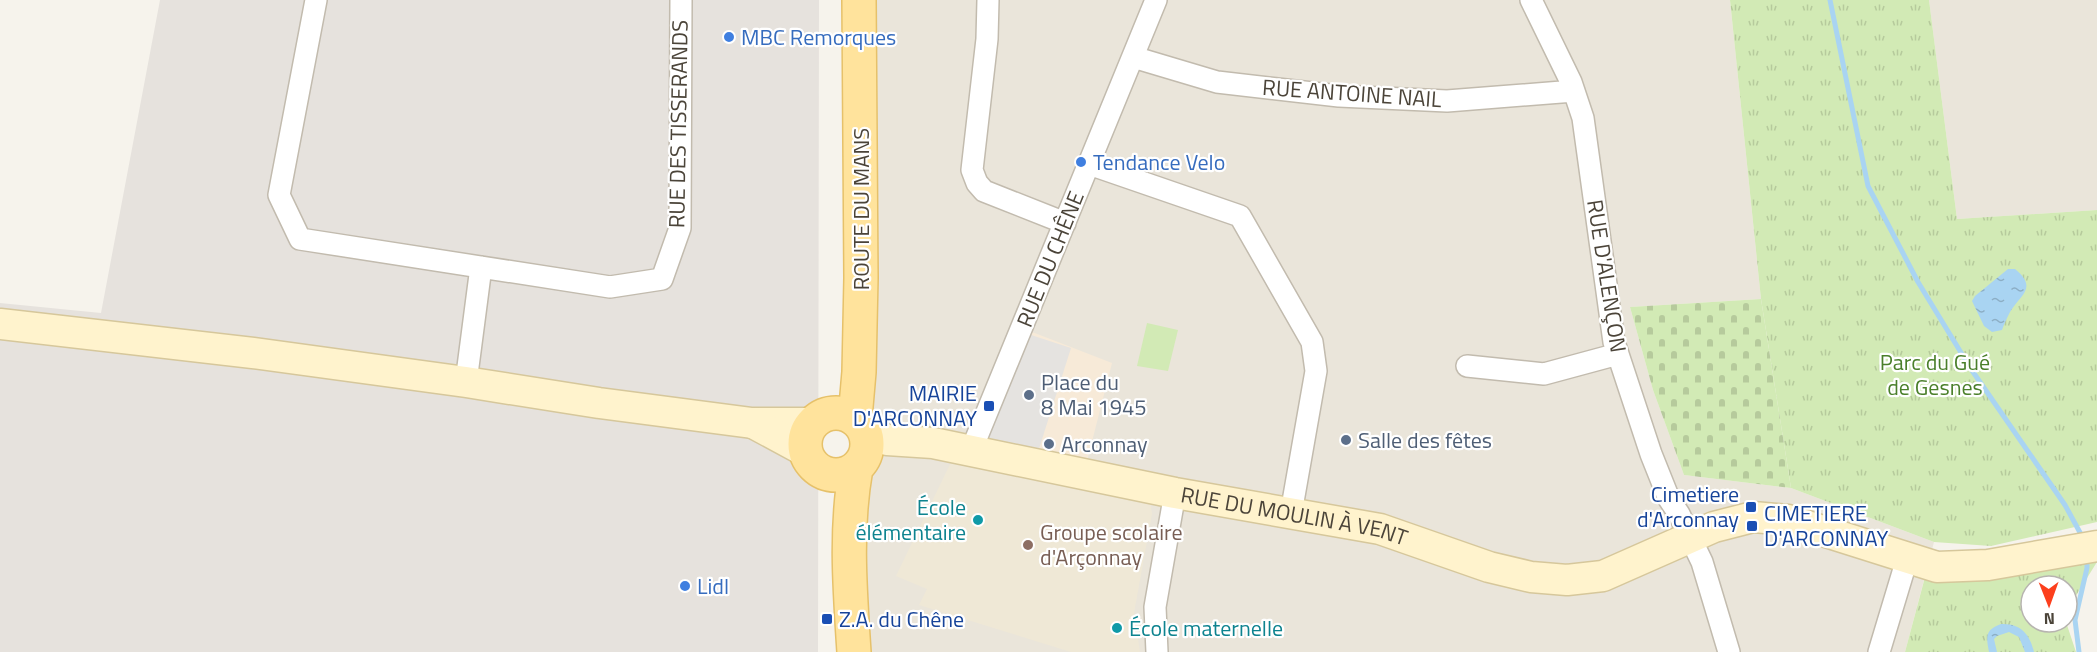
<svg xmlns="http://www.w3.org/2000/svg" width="2097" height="652" viewBox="0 0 2097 652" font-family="'Titillium Web',sans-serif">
	<defs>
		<pattern id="grass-tufts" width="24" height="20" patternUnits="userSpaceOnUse" patternTransform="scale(1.5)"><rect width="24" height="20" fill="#d2eab5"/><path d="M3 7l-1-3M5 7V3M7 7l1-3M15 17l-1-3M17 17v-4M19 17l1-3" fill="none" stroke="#b6ca9c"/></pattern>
		<pattern id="cemetery-stones" width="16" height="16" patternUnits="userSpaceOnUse" patternTransform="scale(1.5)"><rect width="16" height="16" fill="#d2eab5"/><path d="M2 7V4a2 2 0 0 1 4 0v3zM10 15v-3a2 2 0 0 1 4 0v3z" fill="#b6ca9c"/></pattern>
		<pattern id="water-ripples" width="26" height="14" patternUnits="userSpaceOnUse" patternTransform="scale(1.5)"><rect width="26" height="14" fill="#a9d4f2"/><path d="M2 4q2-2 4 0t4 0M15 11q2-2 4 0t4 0" fill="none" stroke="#8caec5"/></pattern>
	</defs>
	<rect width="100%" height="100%" fill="#f6f3ec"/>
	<path fill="#eae5da" d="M877,0H1730L1761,299L1630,307L1653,390L1684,475L1791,488L1934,542L1905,652H863L864,429L869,409Z
		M1929,0H2097V210L1957,219Z"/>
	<path fill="#f7ead8" d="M1027,330L1112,363L1085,469L977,448Z"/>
	<path fill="#e6e2dd" d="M160,0H819L818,652H0V303L101,313Z"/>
	<path fill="#efe8d6" d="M953,458L1150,500L1152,514L1134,613L1140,652H1071L919,605L927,589L896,576Z"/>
	<path fill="url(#grass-tufts)" d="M1730,0H1929L1957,219L2097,210V522L1991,546L1934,542L1791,488L1761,299Z
		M2097,556V562L2067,610V586H2031V622H2066L2076,652H1905L1925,577Z"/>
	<path fill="url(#cemetery-stones)" d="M1761,299L1791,488L1684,475L1653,390L1630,307Z"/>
	<path fill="#d2eab5" d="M1147,323L1178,330L1168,371L1137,366Z"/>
	<path fill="#e5e3e0" d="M1028,334L1071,348L1037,455L983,443Z"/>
	<path fill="url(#water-ripples)" d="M2008,269H2015C2038,288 2021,294 2010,312C2007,318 2004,324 2002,330L1992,332L1984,326L1972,301L1975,296Z
		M2001,624C2020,623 2030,634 2034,652H2025L2019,637L2009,632L1997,636L1994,639L1997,652H1989C1986,636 1985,630 2001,624Z"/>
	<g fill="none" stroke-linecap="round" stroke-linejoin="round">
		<path stroke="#a9d4f2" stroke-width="5" d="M1830,0L1868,186L1918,282L1971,369L2065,505L2083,538
			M2079,652L2075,620L2087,568V563"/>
		<g stroke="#c2bbae" stroke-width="24">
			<path id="street" d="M316,0L279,195L300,239L610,287L662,279L680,228L681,0
				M988,0L987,39L972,170L977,183L984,191L1065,223
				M1531,0L1571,82L1583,118L1614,342L1651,454L1669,499L1679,514L1702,562L1729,652
				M1133,57L1217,82L1339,96L1447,101L1574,91
				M1089,164L1240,216L1312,342L1316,371L1291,513
				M1467,366L1544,374L1618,354
				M466,382L481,267
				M971,451L1156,0
				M1157,652L1155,607L1175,493
				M1879,652L1907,559"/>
		</g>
		<g stroke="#d6c79b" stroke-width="33">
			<g id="secondary">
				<path d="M0,324L253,353L466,382L599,403L752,423H813"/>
				<path d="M755,424L805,451"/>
				<path id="s1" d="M864,429L887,440L933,443L1175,493L1380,529L1489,567L1531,577L1567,580L1603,576L1714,527L1753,517L1788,520L1937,567L1988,565L2097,546"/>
			</g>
		</g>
		<g stroke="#e6c16a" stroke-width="36">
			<path id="primary" d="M805 444a31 31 0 1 1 62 0a31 31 0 1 1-62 0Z
				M855,418L859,372L861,278L859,0
				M854,652C850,591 845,529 856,468"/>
		</g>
		<use href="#street" stroke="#fff" stroke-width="21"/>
		<use href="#secondary" stroke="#fff3cd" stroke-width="30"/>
		<use href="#primary" stroke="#ffe39c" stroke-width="33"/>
	</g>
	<g fill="#3f7fe0" stroke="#fff" stroke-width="2">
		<circle cx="729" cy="37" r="6"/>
		<circle cx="1081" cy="162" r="6"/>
		<circle cx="685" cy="586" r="6"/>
	</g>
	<g fill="#5c6f8a" stroke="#fff" stroke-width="2">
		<circle cx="1029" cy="395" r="6"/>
		<circle cx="1346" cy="440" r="6"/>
		<circle cx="1049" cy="444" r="6"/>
	</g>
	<g fill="#1a4fb4" stroke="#fff" stroke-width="2">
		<rect x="983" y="400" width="12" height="12" rx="3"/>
		<rect x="1745" y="501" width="12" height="12" rx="3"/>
		<rect x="1746" y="520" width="12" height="12" rx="3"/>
		<rect x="821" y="613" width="12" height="12" rx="3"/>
	</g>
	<g fill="#0f9aa8" stroke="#fff" stroke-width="2">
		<circle cx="978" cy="520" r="6"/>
		<circle cx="1117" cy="628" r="6"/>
	</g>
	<circle fill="#8d6e63" stroke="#fff" stroke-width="2" cx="1028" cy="545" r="6"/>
	<g text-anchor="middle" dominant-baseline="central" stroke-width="4.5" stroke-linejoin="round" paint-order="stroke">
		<g font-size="22" fill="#366cbe" stroke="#fff" text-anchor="start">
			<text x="741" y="37">MBC Remorques</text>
			<text x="1093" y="162">Tendance Velo</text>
			<text x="697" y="586">Lidl</text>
		</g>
		<g font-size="22" fill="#4b4439" stroke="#fff">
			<text transform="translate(1352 93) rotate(4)">RUE ANTOINE NAIL</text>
			<text transform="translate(678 124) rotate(-89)">RUE DES TISSERANDS</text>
			<text transform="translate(861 209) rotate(-90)">ROUTE DU MANS</text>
			<text transform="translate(1050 259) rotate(-68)">RUE DU CHÊNE</text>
			<text transform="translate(1607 276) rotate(81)">RUE D'ALENÇON</text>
			<text stroke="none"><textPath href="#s1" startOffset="440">RUE DU MOULIN À VENT</textPath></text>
		</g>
		<g font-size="22" fill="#4a7f2a" stroke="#fff">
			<text x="1935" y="362">Parc du Gué<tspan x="1935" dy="25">de Gesnes</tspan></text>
		</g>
		<g font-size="22" fill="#4e5e75" stroke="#fff" text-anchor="start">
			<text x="1041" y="382">Place du<tspan x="1041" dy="25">8 Mai 1945</tspan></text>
			<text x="1358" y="440">Salle des fêtes</text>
			<text x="1061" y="444">Arconnay</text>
		</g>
		<g font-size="22" fill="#164399" stroke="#fff" text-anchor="end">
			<text x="977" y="393">MAIRIE<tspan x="977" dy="25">D'ARCONNAY</tspan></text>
			<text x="1739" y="494">Cimetiere<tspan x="1739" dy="25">d'Arconnay</tspan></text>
			<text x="1764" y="513" text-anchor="start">CIMETIERE<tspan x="1764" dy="25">D'ARCONNAY</tspan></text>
			<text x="839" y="619" text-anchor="start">Z.A. du Chêne</text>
		</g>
		<g font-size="22" fill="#0d838f" stroke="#fff" text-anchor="end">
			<text x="966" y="507">École<tspan x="966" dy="25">élémentaire</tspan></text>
			<text x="1129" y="628" text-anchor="start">École maternelle</text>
		</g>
		<g font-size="22" fill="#785e54" stroke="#fff" text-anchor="start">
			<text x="1040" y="532">Groupe scolaire<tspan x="1040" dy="25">d'Arçonnay</tspan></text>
		</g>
	</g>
	<g transform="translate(2049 604) rotate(179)"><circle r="28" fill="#ffffff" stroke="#b7b4b0" stroke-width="1.5"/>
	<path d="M0-4.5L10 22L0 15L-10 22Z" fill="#fc3f1d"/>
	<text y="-9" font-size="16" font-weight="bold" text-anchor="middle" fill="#4b4439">N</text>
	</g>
</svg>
